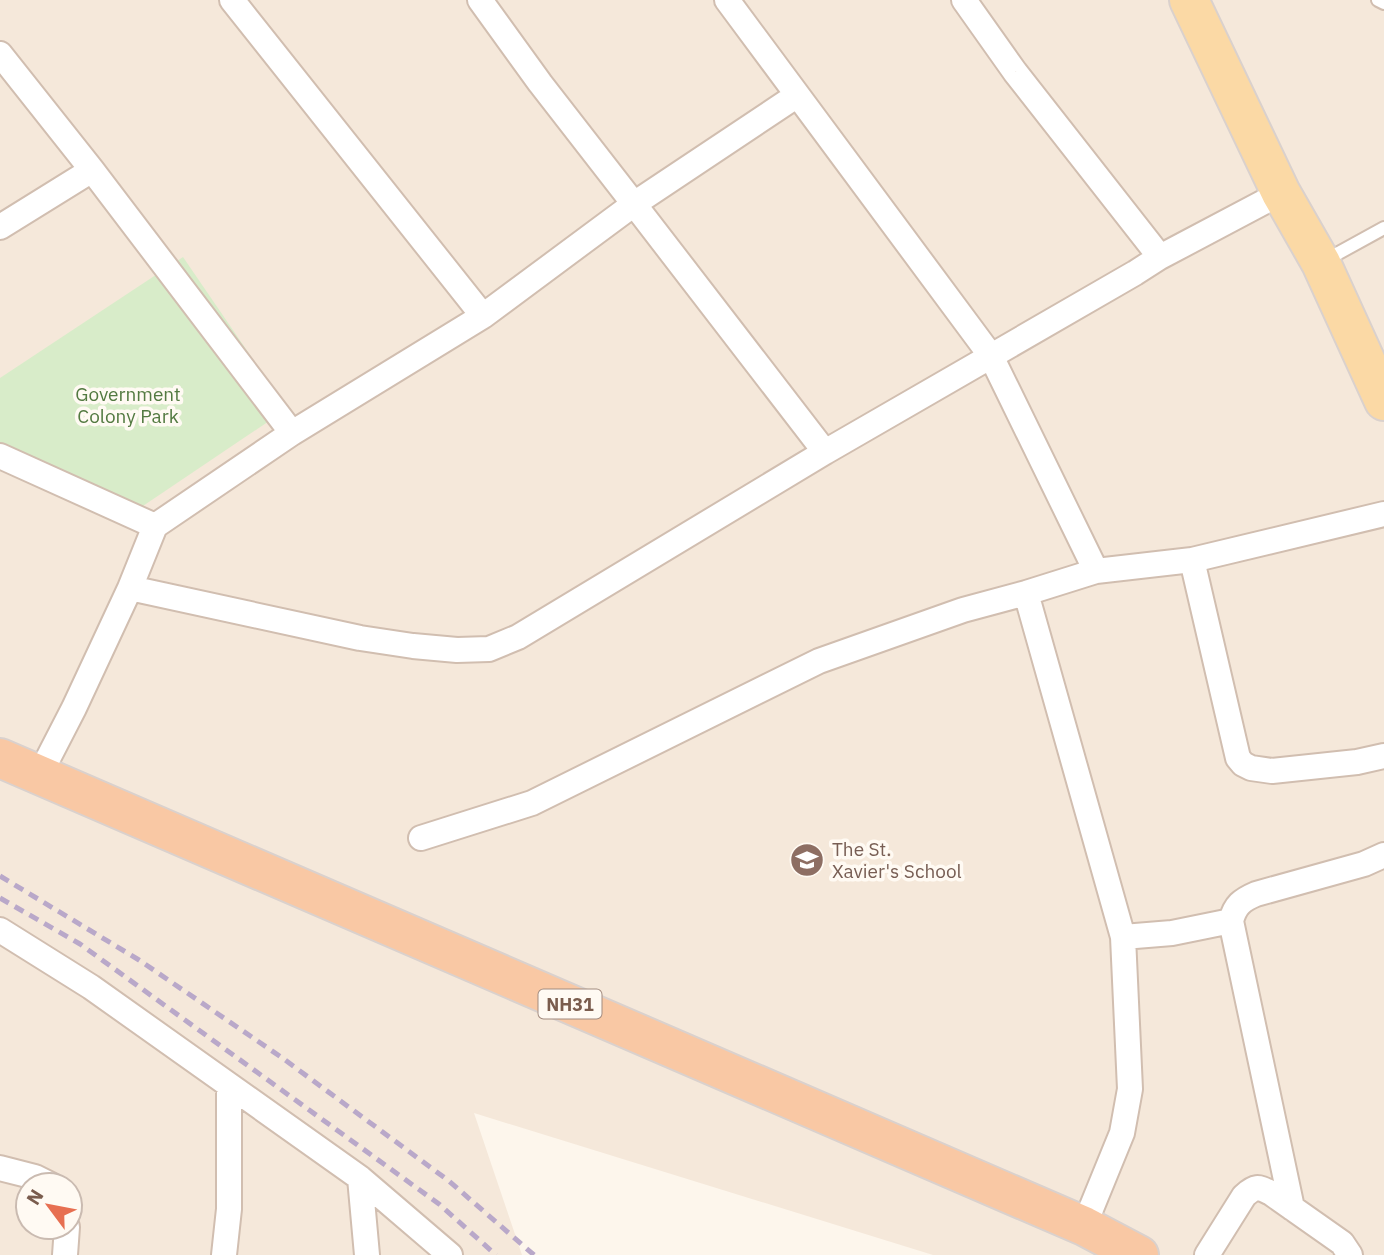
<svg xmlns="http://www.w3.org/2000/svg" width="1384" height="1255" viewBox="0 0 1384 1255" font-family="'IBM Plex Sans',sans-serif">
	<rect width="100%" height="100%" fill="#fdf6ec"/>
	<path fill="#f5e8da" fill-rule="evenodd" d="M0,0H1384V1255H933L474,1113L522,1255H0ZM28,1185H70V1227H28Z"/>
	<path fill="#d8ecc9" d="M183,257L287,409L134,512L0,449V378Z"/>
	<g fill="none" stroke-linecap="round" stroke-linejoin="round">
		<g stroke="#d1beb0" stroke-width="16">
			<path id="service" d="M1378,0L1384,3
				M1324,261L1384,228"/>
		</g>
		<g stroke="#d1beb0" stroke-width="28">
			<path id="minor" d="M232,0L483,316
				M480,0L540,83L634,204L796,96
				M727,0L991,356L1096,571
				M964,0L1015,72L1160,257
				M0,54L92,170L292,433
				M634,204L825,452L518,637L489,649L457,650L413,646L360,638L130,588L155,526L292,433L483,316Z
				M0,227L92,170
				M825,452L1135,273L1160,257L1281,193
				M0,456L155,526
				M1192,560L1238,758L1243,764L1251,768L1272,771L1357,762L1384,756
				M1026,593L1123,937L1172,933L1231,921C1235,905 1242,900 1256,894L1364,864L1384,855
				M39,776L74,708L130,588
				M421,838L532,803L819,661L963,610L1026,593L1096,571L1192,560L1384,514
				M1231,921L1292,1208
				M0,930L91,987L360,1178L450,1255
				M0,1168L35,1177L51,1185
				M360,1178L367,1255
				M1084,1226L1122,1133L1130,1089L1123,937
				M65,1255L67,1227
				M224,1255L229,1209V1086
				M1207,1255L1244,1196C1256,1185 1258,1187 1271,1193L1342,1243L1350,1255"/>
		</g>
		<g stroke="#dad1cd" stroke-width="42">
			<path id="primary" d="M1189,0L1281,193L1321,263L1384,401"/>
		</g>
		<g stroke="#dad1cd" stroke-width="42">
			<path id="trunk" d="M0,758L1084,1226L1139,1255"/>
		</g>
		<use href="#service" stroke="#fff" stroke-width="12"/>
		<use href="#minor" stroke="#fff" stroke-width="24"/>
		<use href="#primary" stroke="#fbd9a5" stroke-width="38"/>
		<use href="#trunk" stroke="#f9c8a4" stroke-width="38"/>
		<path stroke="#b9a8c9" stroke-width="5" stroke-dasharray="10 7" stroke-linecap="butt" d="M0,876L139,960L281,1057L449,1181L534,1255
			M0,898L80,944L439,1204L496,1255"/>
	</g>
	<defs>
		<g id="school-disc" transform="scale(1.75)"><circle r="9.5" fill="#8d6e63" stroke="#fffaf3"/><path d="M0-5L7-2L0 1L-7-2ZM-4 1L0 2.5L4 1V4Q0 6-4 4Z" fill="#fff"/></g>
	</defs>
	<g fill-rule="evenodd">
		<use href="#school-disc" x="807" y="860"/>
	</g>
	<g text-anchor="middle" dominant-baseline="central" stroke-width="7" stroke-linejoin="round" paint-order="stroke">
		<rect fill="#fffaf3" stroke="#a28b7f" stroke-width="2" x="538.5" y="989.5" width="63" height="29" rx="5"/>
		<g font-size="18" font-weight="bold" fill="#7a5c4d">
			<text x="570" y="1004">NH31</text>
		</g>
		<g font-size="19" fill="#537a41" stroke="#fffaf3">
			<text x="128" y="394">Government<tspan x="128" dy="22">Colony Park</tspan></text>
		</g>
		<g font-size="19" fill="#785e54" stroke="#fffaf3" text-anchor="start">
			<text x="832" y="849">The St.<tspan x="832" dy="22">Xavier's School</tspan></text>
		</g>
	</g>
	<g transform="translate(49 1206) rotate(302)"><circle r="33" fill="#fffaf3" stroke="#cabbb1" stroke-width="2"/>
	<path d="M0-5L12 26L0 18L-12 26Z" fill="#e76f51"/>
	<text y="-10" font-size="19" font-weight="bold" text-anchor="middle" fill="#7a5c4d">N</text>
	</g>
</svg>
